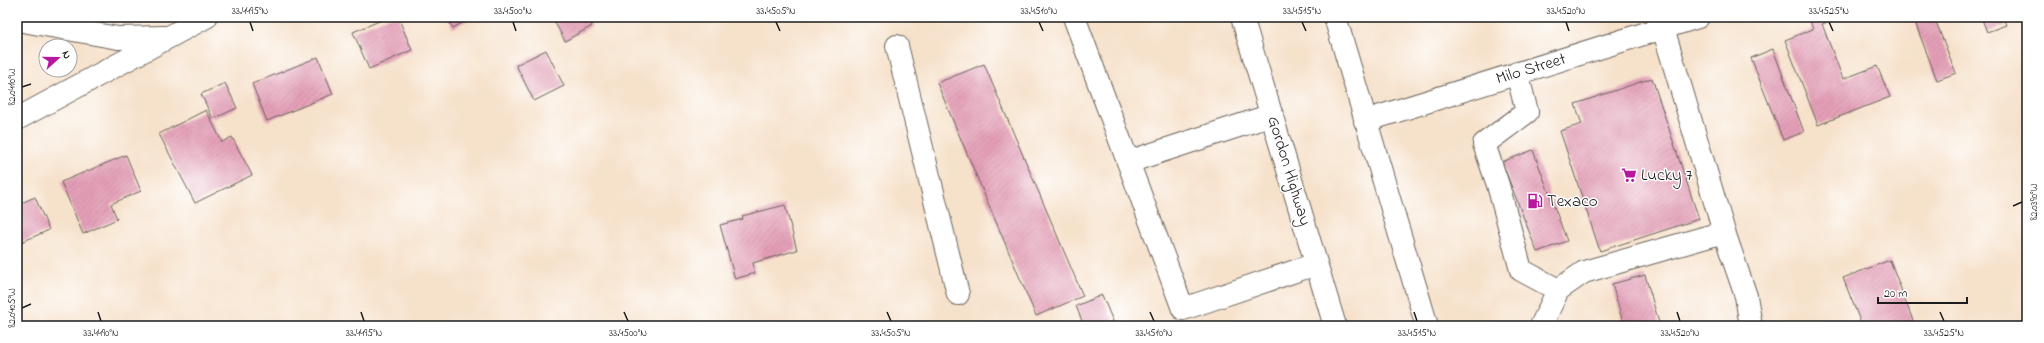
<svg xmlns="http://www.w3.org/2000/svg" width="2044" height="343" viewBox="0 0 2044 343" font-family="'Indie Flower',sans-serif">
	<defs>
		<pattern id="building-hatch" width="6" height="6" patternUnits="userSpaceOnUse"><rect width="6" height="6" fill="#e49fb7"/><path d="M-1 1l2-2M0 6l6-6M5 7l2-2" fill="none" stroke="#c3889d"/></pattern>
	</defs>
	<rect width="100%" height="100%" fill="#fff"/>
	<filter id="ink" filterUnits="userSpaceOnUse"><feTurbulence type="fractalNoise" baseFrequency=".025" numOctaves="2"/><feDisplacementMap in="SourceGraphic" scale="8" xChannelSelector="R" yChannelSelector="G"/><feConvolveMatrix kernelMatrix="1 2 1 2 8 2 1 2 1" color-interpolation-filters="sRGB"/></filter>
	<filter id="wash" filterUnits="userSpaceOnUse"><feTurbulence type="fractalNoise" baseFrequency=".012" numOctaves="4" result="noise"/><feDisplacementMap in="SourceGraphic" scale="16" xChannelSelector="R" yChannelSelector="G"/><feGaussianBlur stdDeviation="0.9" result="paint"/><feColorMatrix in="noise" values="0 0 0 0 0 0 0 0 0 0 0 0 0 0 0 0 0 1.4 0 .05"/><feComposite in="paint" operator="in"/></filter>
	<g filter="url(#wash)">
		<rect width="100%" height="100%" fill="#f6e1ca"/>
		<g id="blocks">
			<path fill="url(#building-hatch)" d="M389,17H398L412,50L369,69L353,32Z
				M446,17H473L453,28Z
				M552,17H587L592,26L565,41Z
				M1808,17H1830L1832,21L1822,24L1843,79L1877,66L1890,97L1818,125L1785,40L1813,29Z
				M1913,17H1934L1956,73L1937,80Z
				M1981,17H2003L2006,25L1987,32Z
				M1773,49L1804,132L1783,140L1751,58Z
				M546,50L564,86L534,101L516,65Z
				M318,57L333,94L267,121L252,84Z
				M984,64L1083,296L1036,316L937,83Z
				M1652,78L1699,219L1600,251L1560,131L1582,124L1575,104Z
				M225,83L237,108L213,119L201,94Z
				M206,110L222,142L232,137L252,175L195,203L159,134Z
				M1533,150L1567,241L1537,252L1502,162Z
				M126,155L141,191L111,204L117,219L83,234L61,182Z
				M35,197L49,230L17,244V205Z
				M785,205L797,250L753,263L755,273L735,279L720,225L743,219L742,216Z
				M1890,260L1915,326H1862L1843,278Z
				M1645,275L1660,326H1624L1612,284Z
				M1102,295L1115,326H1084L1076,306Z"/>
		</g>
	</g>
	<g filter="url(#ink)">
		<use href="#blocks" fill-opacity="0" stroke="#686159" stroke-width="1"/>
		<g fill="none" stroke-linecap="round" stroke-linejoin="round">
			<g stroke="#686159" stroke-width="24">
				<path id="minor" d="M1074,17L1183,309L1316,264
					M17,20L118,38L164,37
					M1663,28L1724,232
					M897,46L958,294
					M1517,73L1527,112L1484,144L1498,185L1521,270L1558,290
					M17,119L206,17
					M1365,121L1698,17
					M1128,162L1272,115
					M1541,326L1558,290L1584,272L1724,232L1746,296L1751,326"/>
			</g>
			<g stroke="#686159" stroke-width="24">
				<path id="highway" d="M1242,17L1335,326
					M1335,17L1427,326"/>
			</g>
			<use href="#minor" stroke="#fff" stroke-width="22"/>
			<use href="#highway" stroke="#fff" stroke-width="22"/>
		</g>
	</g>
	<path fill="none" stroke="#1c1c1c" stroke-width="1.5" d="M250,22L253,31M513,22L516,31M776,22L780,31M1039,22L1043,31M1302,22L1306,31M1566,22L1569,31M1829,22L1833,31M22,87L31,84M2013,206L2022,202M22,308L31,304M98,312L101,321M361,312L364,321M624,312L628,321M887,312L891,321M1150,312L1154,321M1414,312L1417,321M1677,312L1680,321M1940,312L1944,321"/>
	<defs>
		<g id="supermarket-bare" transform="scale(1.2)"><path d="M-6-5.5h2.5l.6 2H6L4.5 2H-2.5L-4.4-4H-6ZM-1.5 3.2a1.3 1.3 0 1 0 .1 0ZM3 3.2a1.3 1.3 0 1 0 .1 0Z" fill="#b5179e" stroke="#fff" stroke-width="2.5" paint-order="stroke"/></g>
		<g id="fuel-bare" transform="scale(1.2)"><path d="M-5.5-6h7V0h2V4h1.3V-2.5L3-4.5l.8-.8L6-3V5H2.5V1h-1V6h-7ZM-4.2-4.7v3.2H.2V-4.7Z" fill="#b5179e" stroke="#fff" stroke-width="2.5" paint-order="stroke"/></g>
	</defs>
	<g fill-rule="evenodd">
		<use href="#supermarket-bare" x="1629" y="175"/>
		<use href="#fuel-bare" x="1535" y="201"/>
	</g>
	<g text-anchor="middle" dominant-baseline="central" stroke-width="3" stroke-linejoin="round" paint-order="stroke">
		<g font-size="17" fill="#1c1c1c" stroke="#fff">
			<text transform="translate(1531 69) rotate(-17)">Milo Street</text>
			<text transform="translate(1289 171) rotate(73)">Gordon Highway</text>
		</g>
		<g font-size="17" fill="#1c1c1c" stroke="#fff" text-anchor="start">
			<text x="1641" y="175">Lucky 7</text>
			<text x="1547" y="201">Texaco</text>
		</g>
	</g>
	<rect width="2044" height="343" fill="none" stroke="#fff" stroke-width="44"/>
	<g transform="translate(58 58) rotate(69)"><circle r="19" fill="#ffffff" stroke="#a4a4a4"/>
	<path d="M0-3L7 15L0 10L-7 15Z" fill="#b5179e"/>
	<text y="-6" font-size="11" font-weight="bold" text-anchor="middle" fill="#1c1c1c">N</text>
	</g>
	<path d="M1878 297v6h89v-6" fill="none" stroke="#1c1c1c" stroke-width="2"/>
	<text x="1884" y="297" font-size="12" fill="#1c1c1c" stroke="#ffffff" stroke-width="3" paint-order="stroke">20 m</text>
	<rect x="22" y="22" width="2000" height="299" fill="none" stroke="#1c1c1c" stroke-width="1.5"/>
	<g font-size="10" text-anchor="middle" fill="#1c1c1c">
		<text x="250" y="14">33.4495°N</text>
		<text x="513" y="14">33.4500°N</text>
		<text x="776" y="14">33.4505°N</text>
		<text x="1039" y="14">33.4510°N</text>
		<text x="1302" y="14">33.4515°N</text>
		<text x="1566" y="14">33.4520°N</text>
		<text x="1829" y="14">33.4525°N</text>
		<text transform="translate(11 87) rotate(-90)" y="4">82.0410°W</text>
		<text transform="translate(2033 202) rotate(-90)" y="4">82.0390°W</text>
		<text transform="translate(11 308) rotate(-90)" y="4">82.0405°W</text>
		<text x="101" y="336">33.4490°N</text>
		<text x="364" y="336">33.4495°N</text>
		<text x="628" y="336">33.4500°N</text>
		<text x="891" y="336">33.4505°N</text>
		<text x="1154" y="336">33.4510°N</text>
		<text x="1417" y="336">33.4515°N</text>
		<text x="1680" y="336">33.4520°N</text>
		<text x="1944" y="336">33.4525°N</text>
	</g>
</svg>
